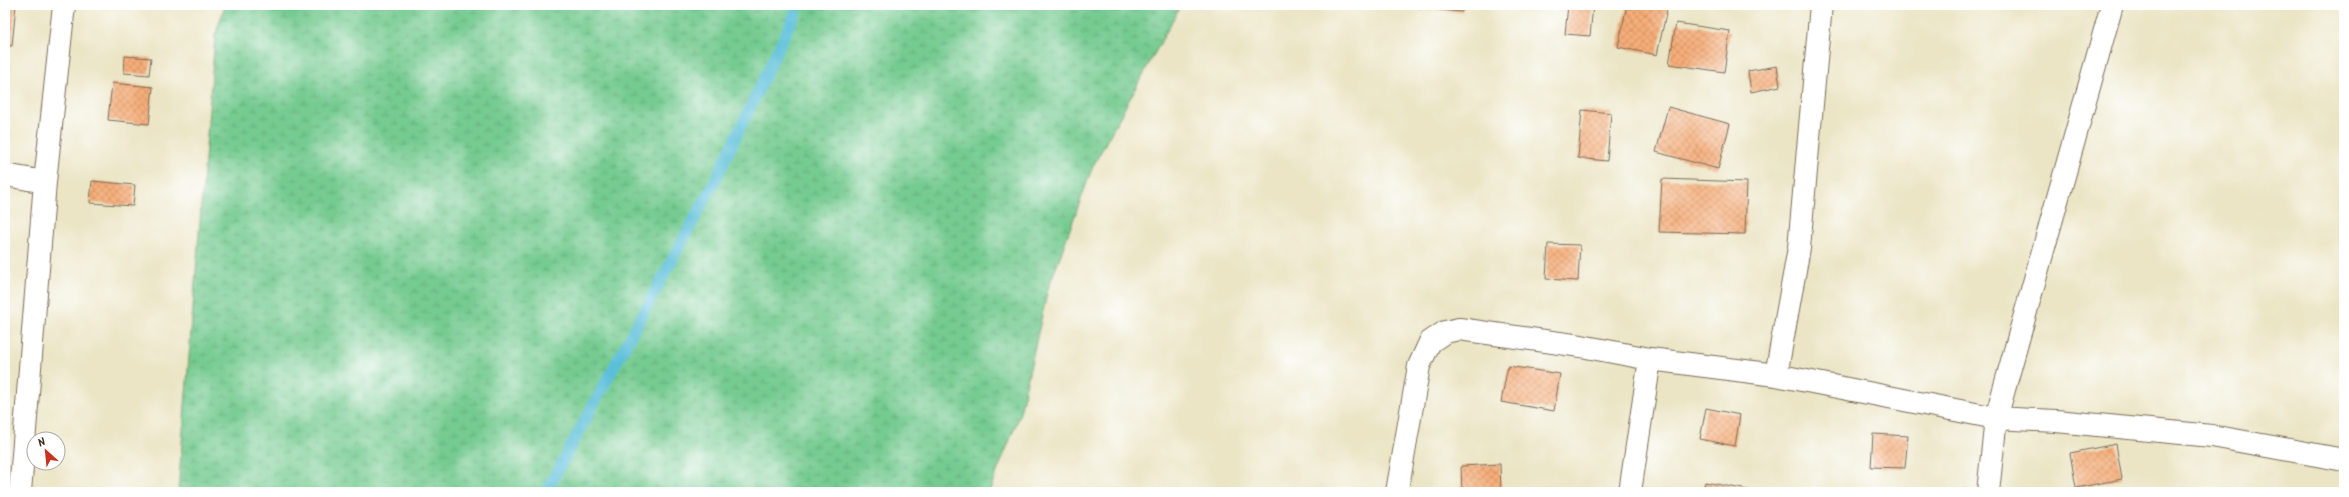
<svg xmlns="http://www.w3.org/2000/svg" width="2349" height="497" viewBox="0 0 2349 497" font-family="Kalam,sans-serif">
	<defs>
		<pattern id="wetland-marsh" width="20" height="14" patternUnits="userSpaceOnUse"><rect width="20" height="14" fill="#74cb90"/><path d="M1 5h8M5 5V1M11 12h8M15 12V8" fill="none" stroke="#65ae7c"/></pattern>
		<pattern id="building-cross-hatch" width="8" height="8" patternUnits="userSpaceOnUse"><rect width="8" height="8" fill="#f7ae79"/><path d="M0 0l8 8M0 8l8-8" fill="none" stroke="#c98e63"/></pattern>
	</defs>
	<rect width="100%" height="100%" fill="#fff"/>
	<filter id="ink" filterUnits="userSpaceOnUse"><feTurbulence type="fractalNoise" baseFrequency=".025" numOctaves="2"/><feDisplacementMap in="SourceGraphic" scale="8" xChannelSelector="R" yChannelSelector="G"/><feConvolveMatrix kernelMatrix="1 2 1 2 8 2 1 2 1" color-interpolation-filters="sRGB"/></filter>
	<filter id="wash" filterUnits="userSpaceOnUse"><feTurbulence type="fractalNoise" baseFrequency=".012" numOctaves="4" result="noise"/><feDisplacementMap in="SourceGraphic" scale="16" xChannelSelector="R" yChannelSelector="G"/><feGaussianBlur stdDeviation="0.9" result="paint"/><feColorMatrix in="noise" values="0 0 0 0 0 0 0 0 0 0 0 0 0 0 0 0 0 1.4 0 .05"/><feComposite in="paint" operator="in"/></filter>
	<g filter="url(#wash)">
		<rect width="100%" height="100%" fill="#ebe5c5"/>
		<path fill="url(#wetland-marsh)" stroke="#587a57" d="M225,5H1181L1093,166L1048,289L1019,417L989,492H178L215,36Z"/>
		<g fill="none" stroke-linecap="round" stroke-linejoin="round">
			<path stroke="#5cbfda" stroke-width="11" d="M546,492L715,181L799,5"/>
		</g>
		<g id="blocks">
			<path fill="url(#building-cross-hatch)" d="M5,5H16L12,46L5,45Z
				M1419,5H1462V12L1419,8Z
				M1568,5H1593L1590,36L1565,34Z
				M1627,5H1668L1657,55L1618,47Z
				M1676,23L1730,31L1724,72L1669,64Z
				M125,56L151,58L149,75L124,73Z
				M1777,66L1780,86L1751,92L1748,71Z
				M112,83L153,87L149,124L108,120Z
				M1668,107L1730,124L1718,169L1656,152Z
				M1582,110L1611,113L1607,161L1578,158Z
				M1662,179L1747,182L1745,234L1659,232Z
				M92,181L135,185L133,206L90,203Z
				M1548,244L1580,245L1578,281L1546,279Z
				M1508,366L1560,374L1554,411L1501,402Z
				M1706,408L1740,415L1735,446L1700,439Z
				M1873,434L1908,436L1905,468L1871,467Z
				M2116,444L2122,479L2076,488L2070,453Z
				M1500,464L1501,492H1462L1461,466Z
				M1705,482L1754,491V492H1703Z
				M1912,491H1933V492H1912Z"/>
		</g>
	</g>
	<g filter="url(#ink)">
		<use href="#blocks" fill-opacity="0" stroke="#796b58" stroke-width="1"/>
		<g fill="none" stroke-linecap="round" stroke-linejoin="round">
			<g stroke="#796b58" stroke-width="24">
				<path id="street" d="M5,175L45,182
					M1776,375L1799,248L1821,5
					M20,492L45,182L64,5
					M1397,492L1419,366L1430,342L1445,332L1459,329L1581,346L1650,359L1776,375L1996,418L2056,421L2212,436L2344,460
					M1630,492L1650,359
					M1988,492L1996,418L2112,5"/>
			</g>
			<use href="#street" stroke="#fff" stroke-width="22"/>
		</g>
	</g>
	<rect width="2349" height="497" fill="none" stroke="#fff" stroke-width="20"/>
	<g transform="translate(46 451) rotate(333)"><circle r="19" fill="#ffffff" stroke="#b1aaa5"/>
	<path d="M0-3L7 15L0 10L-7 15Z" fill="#c8321e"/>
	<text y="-6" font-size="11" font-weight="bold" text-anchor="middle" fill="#3b2a1e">N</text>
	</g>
</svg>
